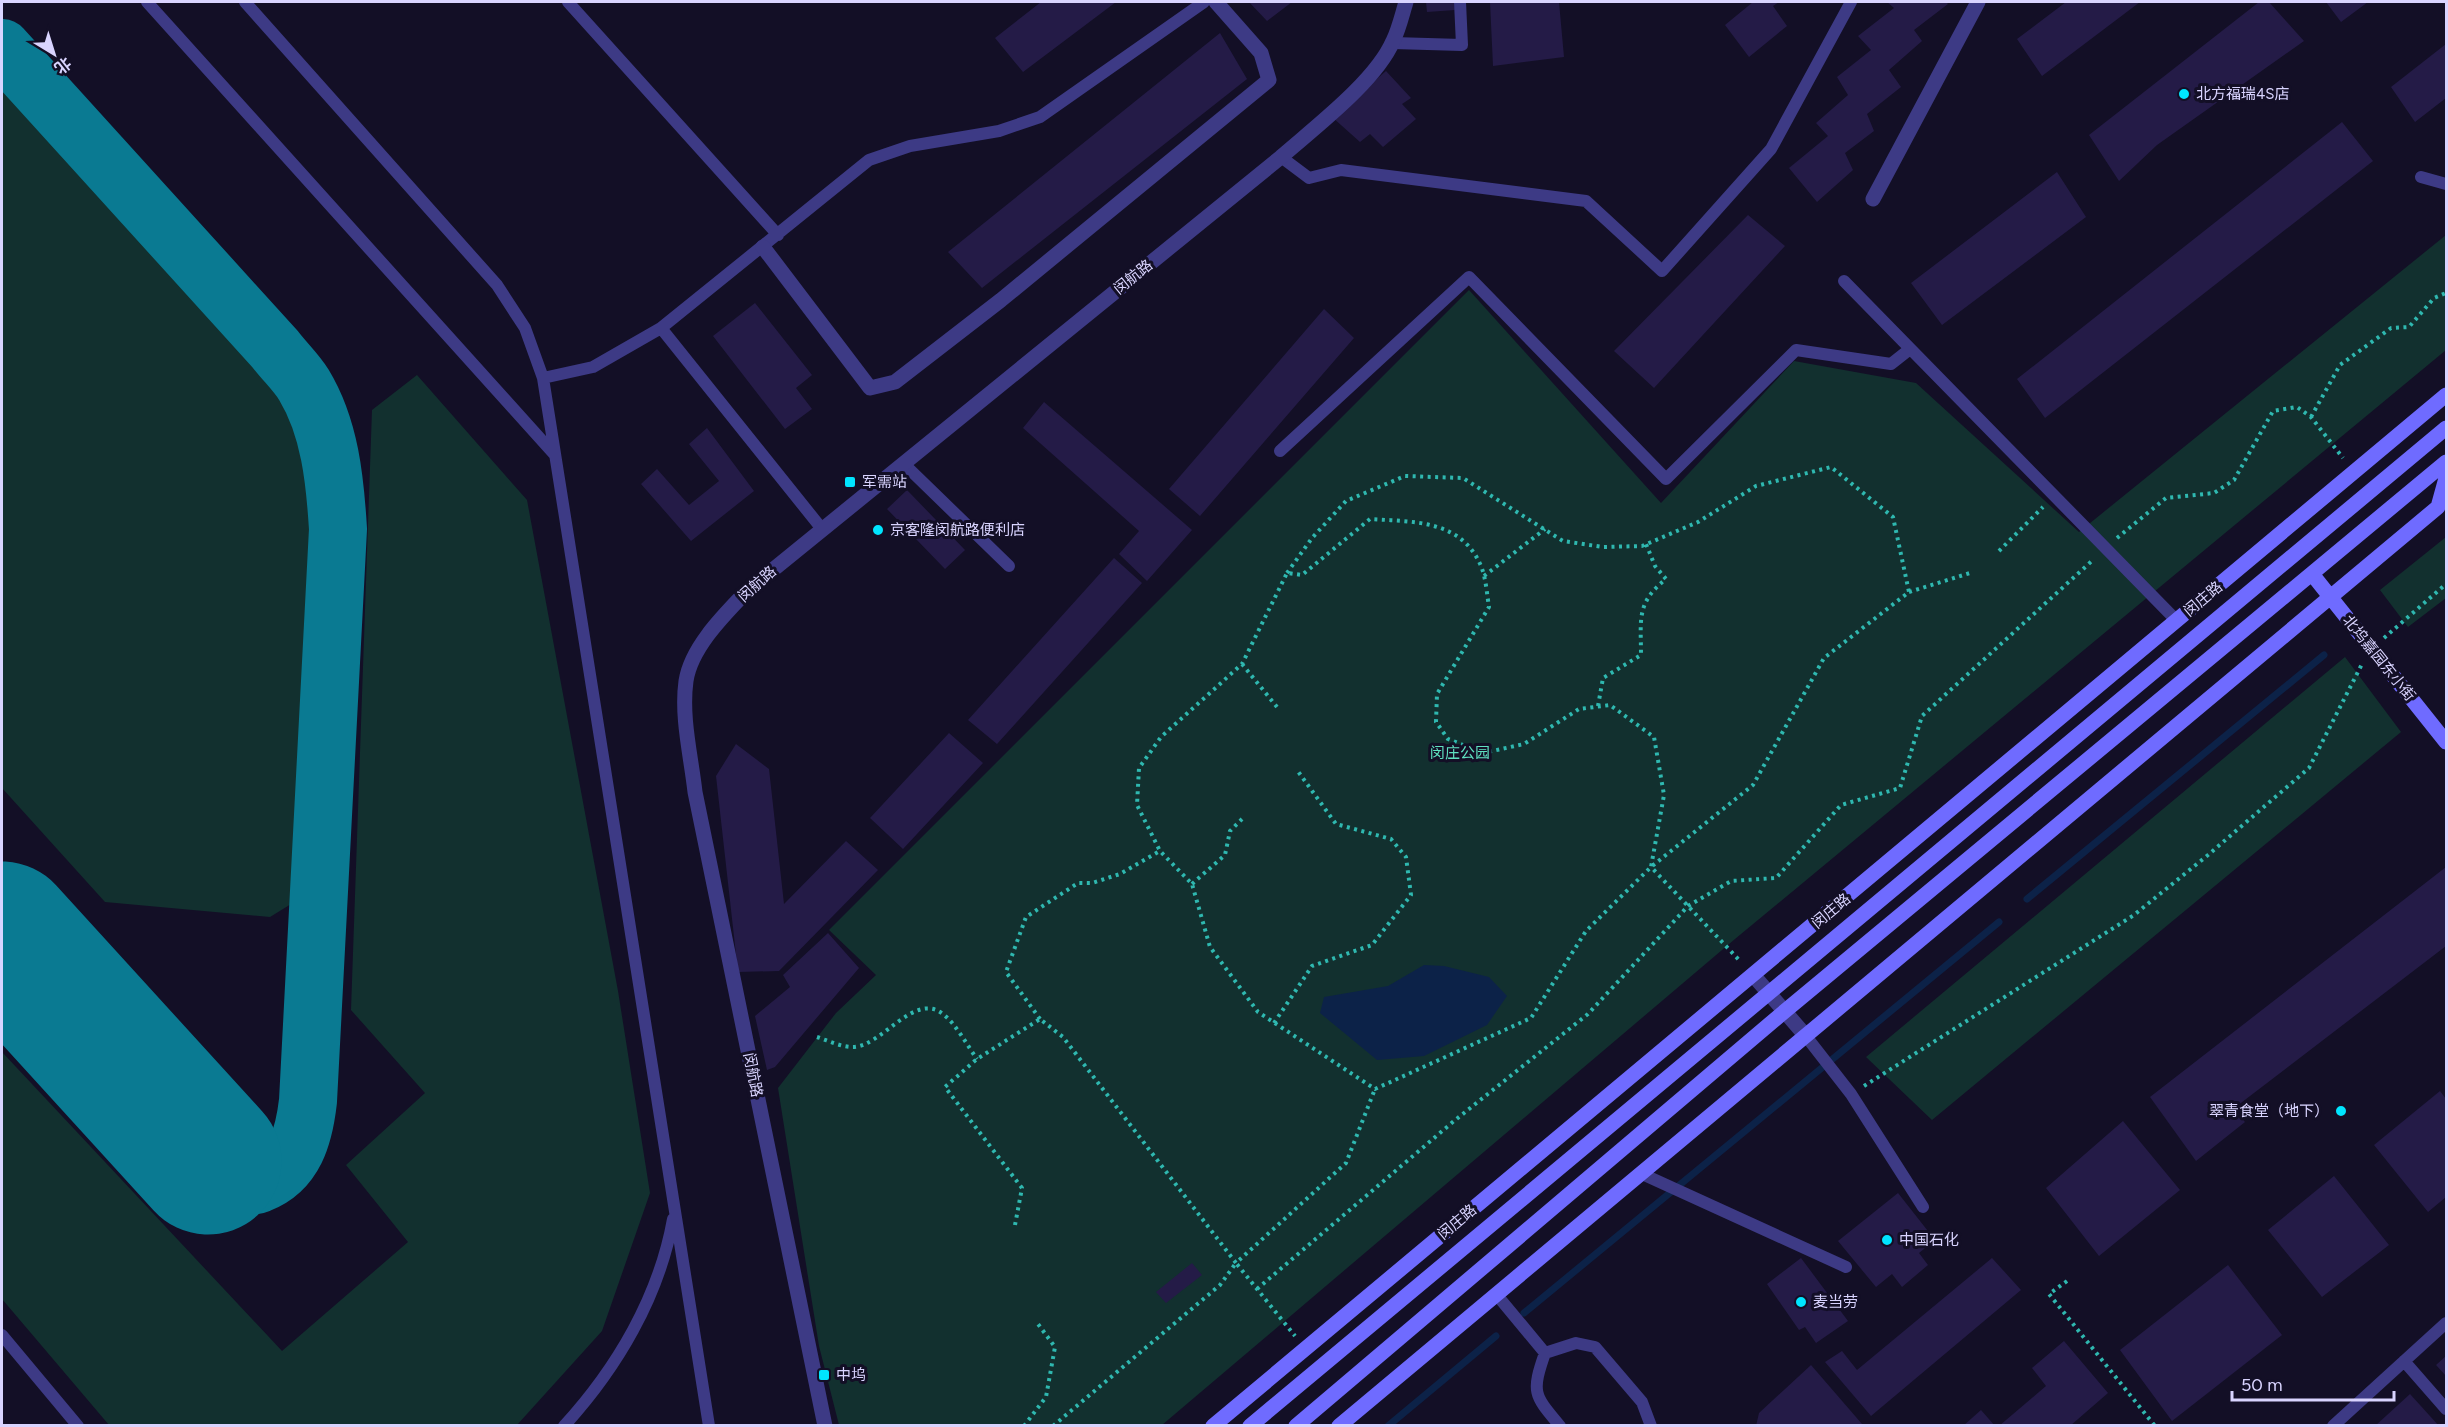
<svg xmlns="http://www.w3.org/2000/svg" width="2448" height="1427" viewBox="0 0 2448 1427" font-family="Figtree,'Noto Sans SC',sans-serif">
	<rect width="100%" height="100%" fill="#130f26"/>
	<path fill="#12302f" d="M2,75L265,365C296,422 310,458 322,522L304,886L296,901L270,917L105,902L2,788Z
		M2446,235V350L1735,939L1162,1425H839L819,1346L778,1088L836,1013L876,975L829,930L1469,290L1661,503L1794,361L1916,383L2079,532Z
		M417,375L527,500L618,991L650,1193L602,1331L517,1425H109L2,1299V1052L282,1351L408,1242L346,1165L425,1093L351,1010L372,410Z
		M2446,537V598L2408,627L2380,590Z
		M2345,657L2401,732L1932,1120L1866,1057Z"/>
	<path fill="#0c2248" d="M1424,965L1444,966L1489,977L1507,996L1487,1025L1424,1056L1377,1060L1320,1013L1324,997L1388,986Z"/>
	<g fill="none" stroke-linecap="round" stroke-linejoin="round">
		<path stroke="#0c2248" stroke-width="7" d="M2027,899L2324,655
			M1524,1313L1999,922
			M1388,1426L1496,1336"/>
		<path stroke="#0a7a92" stroke-width="58" d="M2,48L275,349C284,361 296,372 304,385C330,428 335,480 338,529L308,1101C304,1136 295,1170 259,1184C252,1187 239,1187 232,1183C223,1178 215,1168 208,1161"/>
		<path stroke="#0a7a92" stroke-width="147" d="M2,935L208,1161"/>
	</g>
	<path fill="#241b47" d="M1041,2H1116L1023,72L995,38Z
		M1249,2H1292L1267,21Z
		M1426,2H1454L1455,10L1427,12Z
		M1490,2H1559L1564,57L1493,66Z
		M1753,2H1779L1773,6L1787,26L1749,57L1725,25Z
		M1887,2H1946L1948,4L1914,30L1922,41L1889,70L1901,87L1867,114L1874,131L1845,153L1853,170L1817,202L1789,168L1828,136L1816,123L1848,95L1837,77L1871,50L1858,36L1894,8Z
		M2066,2H2140L2042,76L2017,39Z
		M2259,2H2269L2304,41L2157,145L2119,181L2089,135Z
		M2326,2H2368L2341,22Z
		M1220,33L1247,79L982,288L948,252Z
		M2446,44V98L2415,122L2391,87Z
		M1386,71L1411,98L1402,104L1416,119L1383,147L1370,134L1360,142L1332,117Z
		M2342,122L2373,161L2045,418L2017,379Z
		M2057,172L2086,217L1942,325L1911,283Z
		M1748,215L1785,246L1654,388L1614,351Z
		M755,303L812,375L796,388L812,409L785,429L713,336Z
		M1324,309L1354,338L1200,516L1169,489Z
		M1044,402L1192,530L1147,581L1119,554L1139,531L1023,428Z
		M707,428L754,491L691,541L641,484L657,469L689,505L719,481L689,444Z
		M907,490L965,550L945,569L887,509Z
		M1114,558L1142,583L997,744L968,720Z
		M949,733L983,763L903,849L870,818Z
		M736,744L769,769L784,904L846,841L878,870L779,971L738,972L716,776Z
		M2446,867V946L2233,1109L2245,1122L2196,1161L2150,1097Z
		M828,933L859,968L775,1067L767,1070L755,1016L790,987L783,975Z
		M2440,1091L2446,1099V1197L2428,1212L2374,1145Z
		M2123,1121L2180,1190L2099,1256L2046,1188Z
		M2334,1176L2389,1245L2322,1297L2268,1230Z
		M1898,1193L1935,1240L1919,1253L1928,1265L1902,1287L1892,1274L1876,1287L1838,1241Z
		M1801,1258L1848,1321L1816,1343L1805,1327L1799,1330L1767,1284Z
		M1992,1258L2021,1290L1871,1416L1825,1362L1842,1351L1857,1370Z
		M1192,1263L1202,1275L1166,1303L1156,1292Z
		M2228,1265L2282,1335L2172,1421L2120,1350Z
		M2064,1341L2108,1393L2070,1426H1999L2046,1386L2032,1368Z
		M2446,1356V1376L2436,1365Z
		M1811,1365L1862,1424L1756,1426L1759,1413Z
		M2410,1394L2439,1426H2375Z
		M1981,1410L1995,1426H1963Z"/>
	<g fill="none" stroke-linecap="round" stroke-linejoin="round">
		<path stroke="#2fb8b0" stroke-width="4" stroke-dasharray="3 4.5" stroke-linecap="butt" d="M2311,417L2340,365L2391,328L2409,327L2434,298L2446,293
			M2117,538L2166,498L2214,493L2234,480L2273,411L2297,407L2311,417L2343,458
			M1999,551L2043,507
			M1287,573L1312,538L1346,501L1405,476L1463,478L1563,541L1603,547L1642,546L1698,522L1756,486L1831,467L1893,517L1909,592L1824,658L1753,785L1651,867L1586,931L1531,1018L1375,1089L1258,1012L1210,947L1192,884L1160,851L1137,805L1139,768L1161,737L1242,664L1287,573L1302,575L1370,519C1413,522 1461,519 1481,566C1486,578 1487,595 1489,607L1437,694L1436,722L1448,739L1483,753L1524,744L1579,709L1610,705L1654,737L1664,795L1651,867L1741,962
			M1484,576L1545,529
			M1909,592L1970,573
			M2384,638L2446,584
			M1242,664L1277,707
			M1598,706L1603,678L1641,655C1641,619 1636,603 1666,579L1655,566L1646,544
			M1192,884L1225,855L1230,831L1242,819
			M1040,1019L1006,972L1026,917L1078,883H1092L1120,874L1160,851
			M1274,1023L1312,966L1372,945L1411,895L1406,857L1391,839L1336,824L1297,770
			M817,1037C829,1041 841,1047 853,1047C883,1046 914,991 943,1014C956,1024 967,1045 977,1059
			M1864,1086L2134,915L2208,855L2309,768L2362,664
			M1015,1225L1022,1188L945,1087L977,1059L1040,1019L1063,1037L1236,1263L1346,1163L1375,1089
			M2067,1281L2049,1294L2155,1426
			M1257,1289L1454,1121L1588,1014L1688,906L1731,881L1776,878L1841,805L1900,788L1922,716L2094,559
			M1024,1426L1046,1397L1055,1347L1038,1324
			M1053,1426L1220,1285L1236,1263L1295,1336"/>
		<path stroke="#3d3a85" stroke-width="12" d="M147,2L555,455
			M245,2L497,285L525,328L543,378L709,1426
			M568,2L778,235
			M1393,43L1462,45L1460,2
			M1281,157L1309,178L1341,170L1586,201L1662,271L1771,149L1851,2
			M2421,177L2446,184
			M1844,281L2177,621
			M661,328L822,529
			M543,378L593,367L661,328L869,160L910,146L999,131L1040,117L1204,2
			M1280,451L1469,277L1666,479L1796,350L1891,364L1910,349
			M904,464L1009,566
			M1805,1035L1851,1094L1923,1207
			M1640,1173L1846,1267
			M1496,1294L1545,1353
			M2,1335L78,1426
			M2404,1361L2446,1409
			M564,1426C617,1368 659,1297 673,1219
			M1560,1426C1534,1395 1531,1393 1545,1353L1576,1343L1595,1347L1642,1402L1651,1426
			M2333,1426L2446,1323"/>
		<path stroke="#3d3a85" stroke-width="15" d="M1873,199L1978,2
			M763,247L870,388L895,382L1001,300L1269,80L1261,53L1216,2
			M1754,976L1805,1035
			M825,1426L695,792C691,756 681,717 686,681C691,647 725,614 748,590L1281,157C1314,128 1376,81 1393,41C1399,29 1402,15 1406,2"/>
		<path stroke="#6f6bff" stroke-width="15" d="M2312,574L2446,742
			M1213,1426L2446,395
			M1250,1426L2446,428
			M1296,1426L1785,1011L2446,462
			M1339,1426L2438,507L2446,478"/>
	</g>
	<g fill="#00e5ff" stroke="#130f26" stroke-width="2">
		<circle cx="2184" cy="94" r="6"/>
		<rect x="844" y="476" width="12" height="12" rx="3"/>
		<circle cx="878" cy="530" r="6"/>
		<circle cx="2341" cy="1111" r="6"/>
		<circle cx="1887" cy="1240" r="6"/>
		<circle cx="1801" cy="1302" r="6"/>
		<rect x="818" y="1369" width="12" height="12" rx="3"/>
	</g>
	<g text-anchor="middle" dominant-baseline="central" stroke-width="6" stroke-linejoin="round" paint-order="stroke">
		<g font-size="15" fill="#d9d4ff" stroke="#130f26" text-anchor="start">
			<text x="2196" y="94">北方福瑞4S店</text>
			<text x="862" y="482">军需站</text>
			<text x="890" y="530">京客隆闵航路便利店</text>
			<text x="2329" y="1111" text-anchor="end">翠青食堂（地下）</text>
			<text x="1899" y="1240">中国石化</text>
			<text x="1813" y="1302">麦当劳</text>
			<text x="836" y="1375">中坞</text>
		</g>
		<g font-size="15" fill="#d9d4ff" stroke="#130f26">
			<text transform="translate(1133 277) rotate(-39)">闵航路</text>
			<text transform="translate(757 584) rotate(-42)">闵航路</text>
			<text transform="translate(2203 599) rotate(-40)">闵庄路</text>
			<text transform="translate(2379 658) rotate(51)">北坞嘉园东小街</text>
			<text transform="translate(1831 911) rotate(-40)">闵庄路</text>
			<text transform="translate(753 1075) rotate(79)">闵航路</text>
			<text transform="translate(1457 1222) rotate(-40)">闵庄路</text>
		</g>
		<g font-size="15" fill="#5fe0c0" stroke="#130f26">
			<text x="1460" y="753">闵庄公园</text>
		</g>
	</g>
	<rect width="2448" height="1427" fill="none" stroke="#d9d4ff" stroke-width="6"/>
	<g transform="translate(54 54) rotate(142)" stroke="#130f26" stroke-width="4.5" paint-order="stroke">
	<path d="M0-4.5L10 22L0 15L-10 22Z" fill="#d9d4ff"/>
	<text y="-9" font-size="16" font-weight="bold" text-anchor="middle" fill="#d9d4ff">北</text>
	</g>
	<path d="M2232 1391v9h162v-9" fill="none" stroke="#d9d4ff" stroke-width="3"/>
	<text x="2241" y="1391" font-size="18" fill="#d9d4ff" stroke="#130f26" stroke-width="4.5" paint-order="stroke">50 m</text>
</svg>
